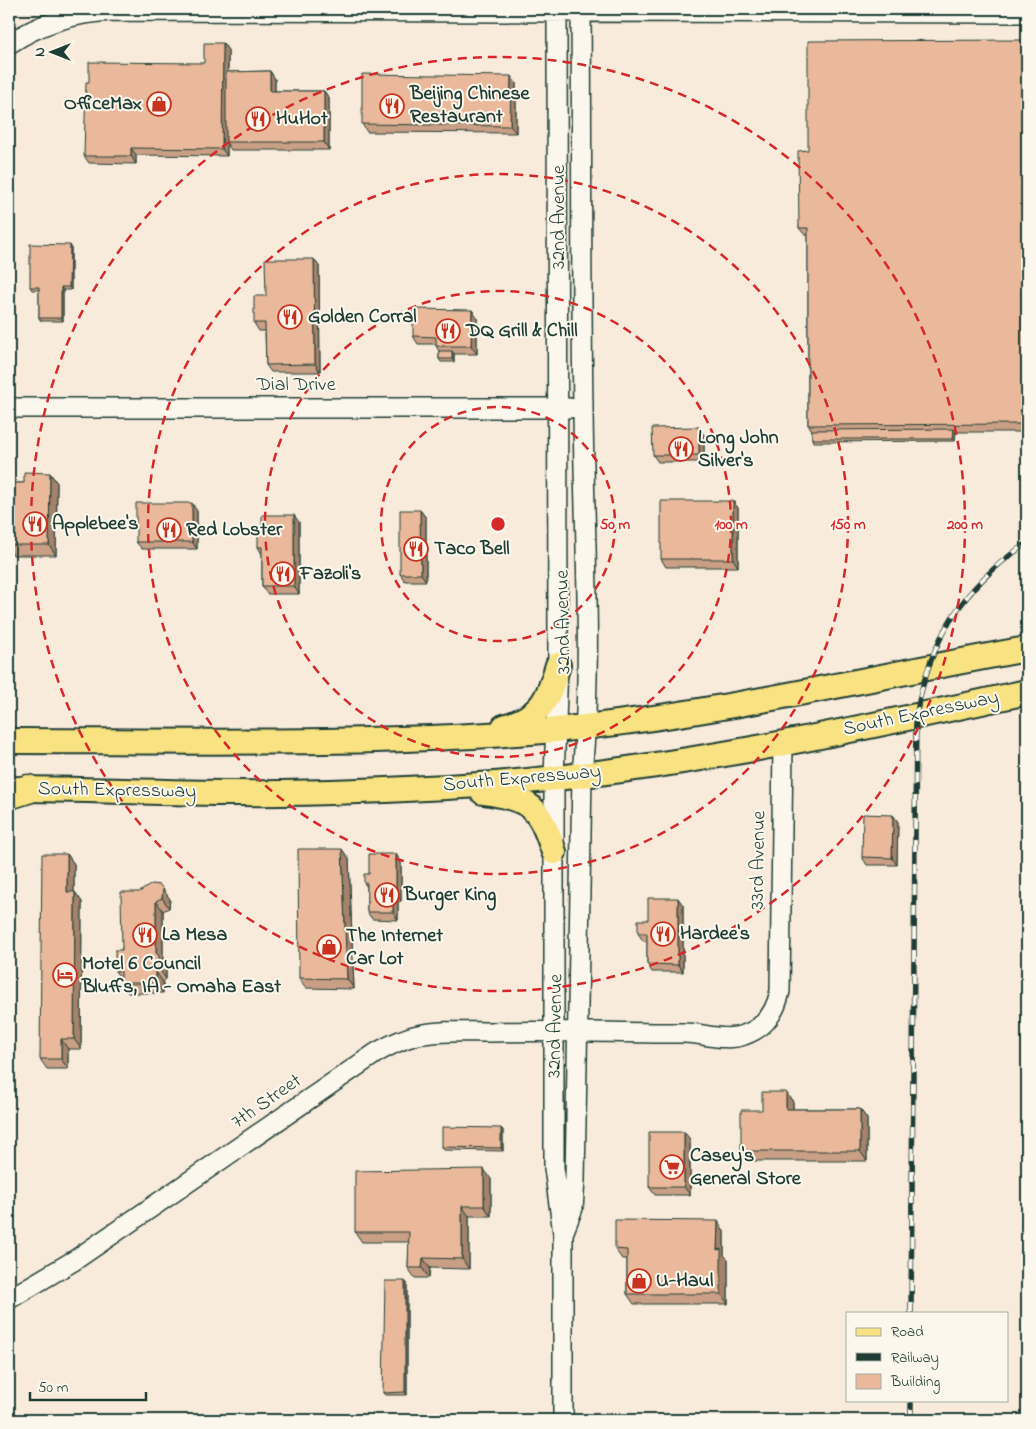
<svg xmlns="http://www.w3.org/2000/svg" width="1036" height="1429" viewBox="0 0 1036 1429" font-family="'Indie Flower',sans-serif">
	<rect width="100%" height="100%" fill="#f8ebdc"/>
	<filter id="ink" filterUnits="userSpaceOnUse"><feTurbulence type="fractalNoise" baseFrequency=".02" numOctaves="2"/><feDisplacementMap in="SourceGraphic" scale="10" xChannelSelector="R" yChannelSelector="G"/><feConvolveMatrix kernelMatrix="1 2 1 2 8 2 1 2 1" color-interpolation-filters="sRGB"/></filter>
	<g filter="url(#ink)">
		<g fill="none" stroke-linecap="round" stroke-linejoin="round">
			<g stroke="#1f3d34" stroke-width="22">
				<path id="minor" d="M557,9L558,665L554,778V1168L563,1233V1420
					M9,44C40,23 74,13 111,11L1027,13
					M9,408H570
					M564,1231L573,1208L575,1180L582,775C593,653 584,531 583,409C581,276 582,142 581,9
					M9,1299L75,1260L376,1053C390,1045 403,1038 418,1035C441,1030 467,1032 490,1032C555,1030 619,1033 684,1033C703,1033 725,1042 744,1035C765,1028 776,1011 780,991L783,743"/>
			</g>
			<g stroke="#1f3d34" stroke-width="28">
				<path id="major" d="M504,727C542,716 547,701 558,665
					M9,741C191,741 374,746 555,730C714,715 870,677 1027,649
					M10,789C86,789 161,793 237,793C318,794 398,790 479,785C664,772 846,732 1027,692
					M483,792C531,799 539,806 554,852"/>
			</g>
			<g stroke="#1f3d34" stroke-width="31">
				<path id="highway" d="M9,795L28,789"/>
			</g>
			<use href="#minor" stroke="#fbf7ec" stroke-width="19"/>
			<use href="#major" stroke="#f8e281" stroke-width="24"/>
			<use href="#highway" stroke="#f8e281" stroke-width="28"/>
			<g stroke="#1f3d34" stroke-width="5.5">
				<path id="rail" d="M911,1313L916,716C930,639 962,587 1027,543
					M911,1420V1400"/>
			</g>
			<use href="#rail" stroke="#fbf7ec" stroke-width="4" stroke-dasharray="11" stroke-linecap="butt"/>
		</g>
		<path fill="#c99f85" stroke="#1f3d34" d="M1027,40V432H956L955,441L813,442L812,439V430L808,425V235H805L799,228L808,150Z
			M228,50V72L270,71L275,79V91H324L329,98V150H231L227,144V156L136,155V164L89,163L84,156L204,63Z
			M516,83V133L367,132L362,124Z
			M70,245L71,247V290H63V321H41L39,318V290H32L30,287Z
			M319,266L320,372H271L266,365L265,331H259L254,323Z
			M472,310L477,318V354H454V362H441L439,359V351L436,346V344H418L413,336Z
			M704,435V462H658L653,455Z
			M50,473L57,483L56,555H13L9,548V483H24Z
			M733,501L738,508V567H666L661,559Z
			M420,510L426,518V581H405L400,574Z
			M197,511V549H142L136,542Z
			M299,522V594H267L262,586V554L258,547L262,531Z
			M893,815L898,822L897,865H867L862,857Z
			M67,854L74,864V892H75L82,902L81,1049H68V1069H47L40,1059Z
			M349,859L354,989L306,988L299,978Z
			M401,862V901L398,902V920L372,919L367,912V887L364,883L369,874Z
			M139,892L170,899L169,908L163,911V961L166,966V979L163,982V993H128L121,983V979L115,971Z
			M683,905V972H652L647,964V941H643L638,933L648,920Z
			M786,1092L793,1102V1109H860L867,1119V1161H748L741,1151L762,1110Z
			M503,1130V1151L444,1150L442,1147Z
			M690,1139V1195H655L649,1187Z
			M491,1179V1216H469V1269L430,1268L429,1278H415L408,1268L409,1242H362L355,1232Z
			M724,1231V1255L728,1259V1304H634L627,1294V1259H622L615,1249Z
			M407,1283V1395H385L383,1393Z"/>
		<path fill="#a4826c" stroke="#1f3d34" d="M223,43L228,50L227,142H226L227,144V156L222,149Z
			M270,71L275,79V98L270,91Z
			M511,76L516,83V133L510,126Z
			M324,91L329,98V150L324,142Z
			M131,148L136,155V164L131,156Z
			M70,245L71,247V290L69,287Z
			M314,259L319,266L320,372L315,364Z
			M61,287L63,290V321L61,318Z
			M472,310L477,318V354L471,346Z
			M452,351L454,354V362L452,359Z
			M699,427L704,435V462L699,455Z
			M954,429L956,432L955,441L953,439Z
			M50,473L57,483L56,555L49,545Z
			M733,501L738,508V567L733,559Z
			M192,503L197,511V549L192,542Z
			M420,510L426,518V581L421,574Z
			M294,515L299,522V594L294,586Z
			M893,815L898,822L897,865L892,858Z
			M342,849L349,859L354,989L347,979Z
			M67,854L74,864V902L67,892Z
			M396,854L401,862V901L396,893Z
			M163,889L170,899L169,908L162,898Z
			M75,892L82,902L81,1049L74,1039Z
			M393,894L398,902V920L393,912Z
			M678,898L683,905V972L678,965Z
			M156,901L163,911V961L166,966V979L159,969L156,953Z
			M156,972L163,982V993L156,983Z
			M61,1039L68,1049V1069L61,1059Z
			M786,1092L793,1102V1119L786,1109Z
			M860,1109L867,1119V1161L860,1151Z
			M501,1128L503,1130V1151L501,1148Z
			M684,1132L690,1139V1195L684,1187Z
			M484,1169L491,1179V1216L484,1206Z
			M462,1206L469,1216V1269L462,1259Z
			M718,1221L724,1231V1255L728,1259V1304L721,1294L717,1250Z
			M423,1258L430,1268L429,1278L422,1268Z
			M405,1281L407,1283V1395L405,1392Z"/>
		<path fill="#eab99b" stroke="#1f3d34" d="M1027,40V424L808,425V228H799L798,151L808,150V41Z
			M204,43H223L222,149L131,148V156H84L86,82H89V62L204,63Z
			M270,71V91H324V142H226V72Z
			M362,74L511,76L510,126L362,124Z
			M30,244L70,245L69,287H61V318H39V287H30Z
			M265,259H314L315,364L266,365L265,323H254V296H266Z
			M413,309L472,310L471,346H436V337L413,336Z
			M439,351H452V359H439Z
			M699,427V455H653L652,428Z
			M954,429L953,439H812V430Z
			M24,472L50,473L49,545H9V483H24Z
			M661,501H733V559H661Z
			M136,503H192V542H136Z
			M400,510H420L421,574H400Z
			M262,515H294V586H262V547H258V531H262Z
			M863,814L893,815L892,858L862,857Z
			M298,849H342L347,979L299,978Z
			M42,854H67V892H75L74,1039H61V1059H40Z
			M369,854H396V893L393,894V912H367V883H364V874H369Z
			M152,884L160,885L163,889L162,898L156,901V953L159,956V969L156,972V983H121V971H115V950H122L121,892H139Z
			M648,898H678V965L647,964V933H638V920H648Z
			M762,1092H786V1109H860V1151H741V1110H762Z
			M442,1127L501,1128V1148L442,1147Z
			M649,1132H684V1187H649Z
			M484,1169V1206H462V1259L423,1258L422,1268H408L409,1232H355V1171Z
			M615,1220L718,1221L717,1250L721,1249V1294H627V1250L615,1249Z
			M385,1281H405V1392L383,1393Z"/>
	</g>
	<g fill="none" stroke="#d62828" stroke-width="2.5" stroke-dasharray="9 6">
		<circle cx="498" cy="524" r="117"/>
		<circle cx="498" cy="524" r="233"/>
		<circle cx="498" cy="524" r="350"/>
		<circle cx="498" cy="524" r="467"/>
	</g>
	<defs>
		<g id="shop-ring" transform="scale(1.25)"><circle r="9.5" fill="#fbf7ec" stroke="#c8321e" stroke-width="1.5"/><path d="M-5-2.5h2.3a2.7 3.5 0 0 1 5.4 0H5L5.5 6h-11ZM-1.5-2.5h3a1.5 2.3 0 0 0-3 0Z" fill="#c8321e"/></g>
		<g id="restaurant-ring" transform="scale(1.25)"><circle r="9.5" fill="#fbf7ec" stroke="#c8321e" stroke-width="1.5"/><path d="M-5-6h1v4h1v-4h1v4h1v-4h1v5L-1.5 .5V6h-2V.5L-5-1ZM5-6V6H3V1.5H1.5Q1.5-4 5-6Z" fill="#c8321e"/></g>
		<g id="hotel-ring" transform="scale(1.25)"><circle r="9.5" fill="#fbf7ec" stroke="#c8321e" stroke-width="1.5"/><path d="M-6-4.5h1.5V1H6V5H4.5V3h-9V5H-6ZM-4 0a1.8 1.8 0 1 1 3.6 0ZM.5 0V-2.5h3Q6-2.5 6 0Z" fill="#c8321e"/></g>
		<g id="supermarket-ring" transform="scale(1.25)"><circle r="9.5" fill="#fbf7ec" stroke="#c8321e" stroke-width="1.5"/><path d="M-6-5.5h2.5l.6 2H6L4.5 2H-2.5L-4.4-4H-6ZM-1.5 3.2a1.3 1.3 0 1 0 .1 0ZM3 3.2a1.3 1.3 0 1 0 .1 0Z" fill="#c8321e"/></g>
	</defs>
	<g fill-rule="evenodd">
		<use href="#shop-ring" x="159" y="104"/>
		<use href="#restaurant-ring" x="392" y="106"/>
		<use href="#restaurant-ring" x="258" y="119"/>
		<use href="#restaurant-ring" x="290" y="317"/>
		<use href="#restaurant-ring" x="448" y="331"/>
		<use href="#restaurant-ring" x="681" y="449"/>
		<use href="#restaurant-ring" x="35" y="524"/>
		<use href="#restaurant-ring" x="169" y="530"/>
		<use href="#restaurant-ring" x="416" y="549"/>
		<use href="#restaurant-ring" x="283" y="574"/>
		<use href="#restaurant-ring" x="387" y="895"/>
		<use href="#restaurant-ring" x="663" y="934"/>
		<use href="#restaurant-ring" x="145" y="935"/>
		<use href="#shop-ring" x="329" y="947"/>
		<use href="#hotel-ring" x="65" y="975"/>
		<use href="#supermarket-ring" x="672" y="1167"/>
		<use href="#shop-ring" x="639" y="1281"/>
	</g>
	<g text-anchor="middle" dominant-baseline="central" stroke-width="4" stroke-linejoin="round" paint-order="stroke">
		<g font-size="20" font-weight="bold" fill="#1f3d34" stroke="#fbf7ec" text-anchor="start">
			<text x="410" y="94">Beijing Chinese<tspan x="410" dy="23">Restaurant</tspan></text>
			<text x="142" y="104" text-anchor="end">OfficeMax</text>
			<text x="276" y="119">HuHot</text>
			<text x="308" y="317">Golden Corral</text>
			<text x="466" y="331">DQ Grill &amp; Chill</text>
			<text x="698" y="438">Long John<tspan x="698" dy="23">Silver's</tspan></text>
			<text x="52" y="524">Applebee's</text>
			<text x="186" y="530">Red Lobster</text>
			<text x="434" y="549">Taco Bell</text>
			<text x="300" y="574">Fazoli's</text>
			<text x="404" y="895">Burger King</text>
			<text x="680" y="934">Hardee's</text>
			<text x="162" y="935">La Mesa</text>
			<text x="346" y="936">The Internet<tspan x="346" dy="23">Car Lot</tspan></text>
			<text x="82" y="964">Motel 6 Council<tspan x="82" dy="23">Bluffs, IA - Omaha East</tspan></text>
			<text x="690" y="1156">Casey's<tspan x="690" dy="23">General Store</tspan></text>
			<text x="656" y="1281">U-Haul</text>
		</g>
		<g font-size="20" fill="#1f3d34" stroke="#fbf7ec">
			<text transform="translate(559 217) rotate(-90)">32nd Avenue</text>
			<text x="296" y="385">Dial Drive</text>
			<text transform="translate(564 622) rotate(-91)">32nd Avenue</text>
			<text transform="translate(921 714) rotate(-12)">South Expressway</text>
			<text transform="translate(522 779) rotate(-5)">South Expressway</text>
			<text transform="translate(117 791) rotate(1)">South Expressway</text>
			<text transform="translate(759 860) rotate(-89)">33rd Avenue</text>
			<text transform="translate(556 1026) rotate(-89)">32nd Avenue</text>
			<text transform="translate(267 1102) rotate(-35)">7th Street</text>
		</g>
	</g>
	<circle cx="498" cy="524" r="8" fill="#d62828" stroke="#fbf7ec" stroke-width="2.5"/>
	<g font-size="15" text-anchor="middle" font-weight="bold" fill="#d62828" stroke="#fbf7ec" stroke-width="4" stroke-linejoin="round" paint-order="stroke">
		<text x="615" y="529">50 m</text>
		<text x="731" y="529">100 m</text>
		<text x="848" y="529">150 m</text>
		<text x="965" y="529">200 m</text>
	</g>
	<rect width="1036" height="1429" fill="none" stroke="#fbf7ec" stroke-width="30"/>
	<rect x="15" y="15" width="1006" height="1399" fill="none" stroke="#1f3d34" stroke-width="2" filter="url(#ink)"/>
	<rect x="846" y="1312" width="162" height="90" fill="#fbf7ec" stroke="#a3ada2"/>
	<rect x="856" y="1328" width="25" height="8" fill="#f8e281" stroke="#a3ada2"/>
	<text x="891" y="1336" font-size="15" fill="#1f3d34">Road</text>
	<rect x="856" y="1353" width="25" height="8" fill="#1f3d34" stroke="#a3ada2"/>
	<text x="891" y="1362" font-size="15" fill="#1f3d34">Railway</text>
	<rect x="856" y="1374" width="25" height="15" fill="#eab99b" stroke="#a3ada2"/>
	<text x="891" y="1386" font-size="15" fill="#1f3d34">Building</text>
	<g transform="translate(52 52) rotate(270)" stroke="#fbf7ec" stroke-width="4" paint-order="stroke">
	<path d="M0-4L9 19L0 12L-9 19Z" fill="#1f3d34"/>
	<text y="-8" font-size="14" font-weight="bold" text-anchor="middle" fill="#1f3d34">N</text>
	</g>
	<path d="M30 1392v8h116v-8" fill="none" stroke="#1f3d34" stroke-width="2.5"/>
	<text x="38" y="1392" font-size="15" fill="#1f3d34" stroke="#fbf7ec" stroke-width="4" paint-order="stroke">50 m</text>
</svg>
